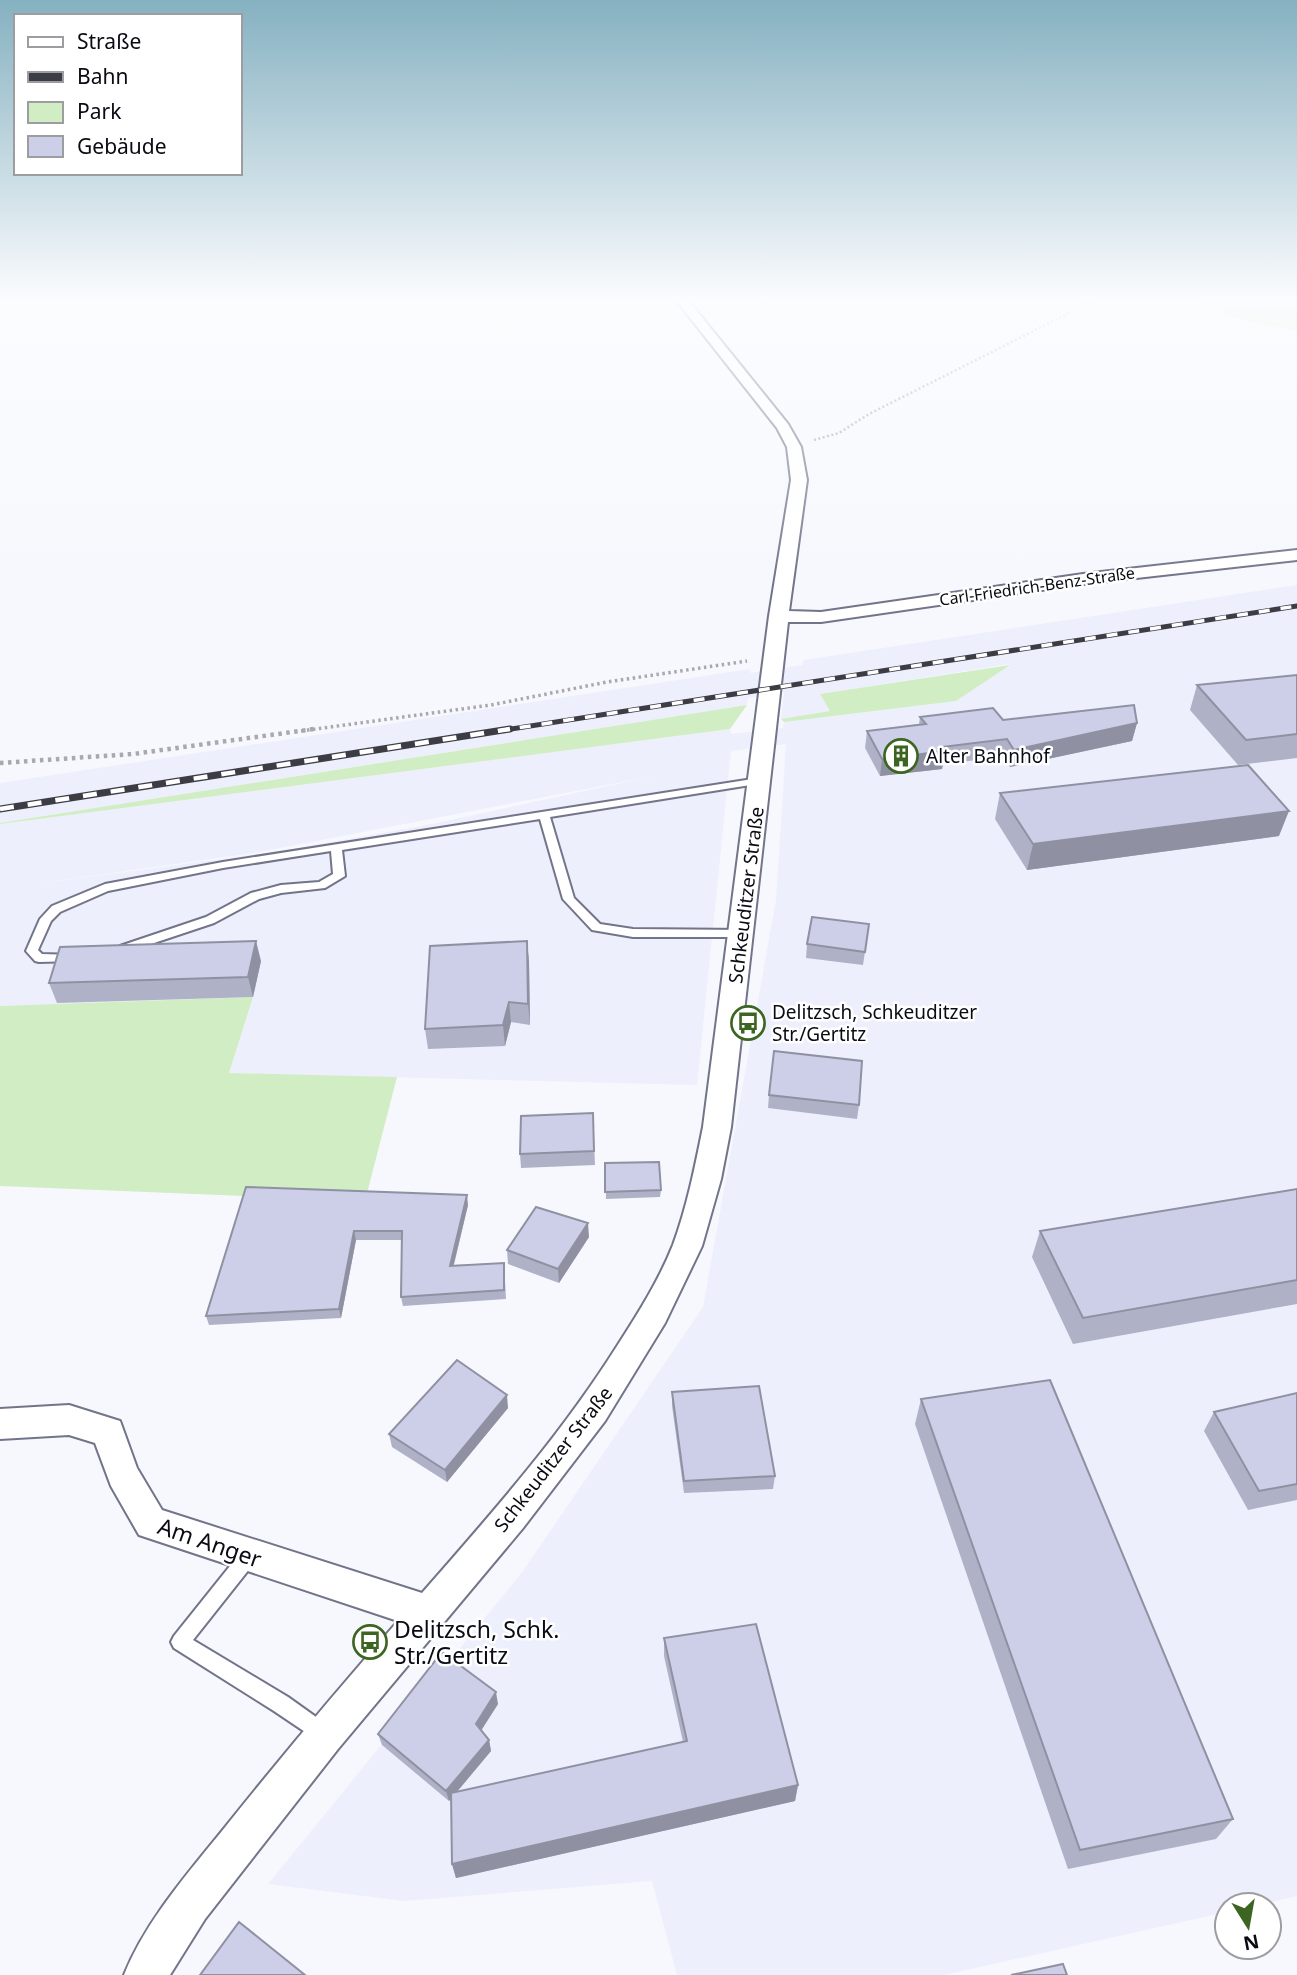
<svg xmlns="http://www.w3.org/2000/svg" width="1297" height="1975" viewBox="0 0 1297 1975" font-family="'Noto Sans',sans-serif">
	<rect width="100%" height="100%" fill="#f7f8fd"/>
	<path fill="#edeffc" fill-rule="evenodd" d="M1297,585V1896L1259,1905H1227V1912L944,1975H677L652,1881L404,1901L268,1884L523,1571L703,1307L776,900L786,744L731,751L697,1085L229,1073L253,997L0,1006V824L730,729L731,734L783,728L784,722L956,701L1010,664L820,694L831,711L781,719L784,692L748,698L747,705L0,823V783L750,669V673L802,665L804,660ZM654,776L432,824L288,850L29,885L259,852Z"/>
	<path fill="#d1edc3" d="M1196,300H1283L1297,305V331L1238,319Z
		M1010,665L956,701L784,722L781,719L830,711L820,694Z
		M747,705L730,729L0,824V823Z
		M253,997L229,1073L397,1077L365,1201L0,1186V1006Z"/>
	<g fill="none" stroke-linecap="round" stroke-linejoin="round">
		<g stroke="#72748a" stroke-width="4">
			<path id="lane" d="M759,778L764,781L763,783L550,817L574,898L600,924L633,929L746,930L748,933L746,936L742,937H633L592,930L563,899L540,819L342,850L345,876L325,888L281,893L259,899L214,923L124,953L120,952L118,949L120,946L206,917L251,893L281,885L319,882L333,874L331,851L223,868L108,891L60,912L51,921L38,950L42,954L76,955L78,958L76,961L39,962L35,961L26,951L40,919L52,906L105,884L223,862Z
				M248,1548L254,1551L257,1557L254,1563L193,1640L288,1697L330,1727L333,1734L330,1741L323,1744L274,1711L174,1648L171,1642L174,1636L242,1551Z"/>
		</g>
		<g stroke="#72748a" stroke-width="4">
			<path id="street" d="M676,300H688L788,424L801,447L807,480L789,611L821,612L1083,574L1297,550V560L1083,584L821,622H788L731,1127L721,1179L702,1246L665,1323L605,1421L523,1528L338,1749L205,1919L170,1975H124C146,1920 189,1872 226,1826C282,1756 339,1688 398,1621L139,1535L111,1486L95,1443L69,1435L0,1439V1409L69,1405L120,1421L137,1468L162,1510L422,1593C493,1512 562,1434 619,1343C639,1312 659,1280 673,1245C687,1207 695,1167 703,1127L769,616L791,480L787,447L777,428Z"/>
		</g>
		<path stroke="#a8a9af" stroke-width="2.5" stroke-dasharray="2 2.5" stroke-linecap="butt" d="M814,440L839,433L869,414L1095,300"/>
		<path stroke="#a8a9af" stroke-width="3.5" stroke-dasharray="2.5 3.5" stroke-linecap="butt" d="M301,731L491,705L607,682L747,661"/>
		<path stroke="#a8a9af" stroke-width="4.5" stroke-dasharray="3.5 4.5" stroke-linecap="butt" d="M0,763L133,754L314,729"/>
		<use href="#lane" fill="#fff" fill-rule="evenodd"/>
		<use href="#street" fill="#fff" fill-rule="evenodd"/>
		<g stroke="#3b3c44" stroke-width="5">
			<path id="rail-far1" d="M498,731L1297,606"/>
		</g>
		<g stroke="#3b3c44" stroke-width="7">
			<path id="rail" d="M0,809L510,729"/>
		</g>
		<use href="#rail-far1" stroke="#fff" stroke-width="3.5" stroke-dasharray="11" stroke-linecap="butt"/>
		<use href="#rail" stroke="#fff" stroke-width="4.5" stroke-dasharray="14" stroke-linecap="butt"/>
	</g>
	<path fill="#afb2c7" d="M1297,675V758L1238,765L1190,710L1197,685Z
		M920,717L1003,720L1137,723L1132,741L1010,767L1003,757L943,764L942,769L880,776L865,748L867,731L919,724Z
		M1000,793L1279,836L1027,870L995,819Z
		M869,924L863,965L806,958L807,944Z
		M527,941L529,962L530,1025L511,1022L505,1046L428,1049L425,1029Z
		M261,961L253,997L57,1003L49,983Z
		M769,1095L859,1105L857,1119L768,1108Z
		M593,1113L595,1165L521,1168L520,1154Z
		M605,1163L661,1190L660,1197L606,1199Z
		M246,1187L468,1205L454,1265L504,1263L506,1299L403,1306L401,1297L402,1240H356L341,1318L209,1325L206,1316Z
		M1297,1189V1304L1073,1344L1032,1257L1040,1231Z
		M589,1237L559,1283L508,1264L507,1250Z
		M672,1392L775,1476L773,1489L684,1493L672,1406Z
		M1297,1393V1500L1248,1510L1204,1431L1214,1412Z
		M921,1399L1233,1819L1216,1839L1068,1869L915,1424Z
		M508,1408L447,1482L392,1447L389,1434Z
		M664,1638L798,1785L795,1801L456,1878L452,1864L451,1799L449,1801L382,1745L378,1734L498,1704L481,1731L489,1740L491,1751L457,1792L683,1742L664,1656Z"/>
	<path fill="#8f91a2" d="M1137,723L1132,741L1010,767L1014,750Z
		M945,751L942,769L880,776L882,759Z
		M1289,811L1279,836L1027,870L1033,844Z
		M256,941L261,961L253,997L248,977Z
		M527,941L529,962L530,1025L528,1004Z
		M509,1002L511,1022L505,1046L503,1025Z
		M467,1195L468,1205L451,1275L450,1266Z
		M588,1223L589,1237L559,1283L558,1269Z
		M354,1231L356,1240L341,1318L339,1309Z
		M507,1395L508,1408L447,1482L445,1470Z
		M496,1692L498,1704L478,1735L476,1724Z
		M489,1740L491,1751L449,1801L446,1791Z
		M798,1785L795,1801L456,1878L452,1864Z"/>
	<path fill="#cccfe7" stroke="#8f91a2" stroke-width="2" d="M1297,675V734L1246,740L1197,685Z
		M1134,705L1137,723L1014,750L1007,739L942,747L945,751L882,759L867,731L926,724L920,717L993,708L1003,720Z
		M1248,765L1289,811L1033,844L1000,793Z
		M812,917L869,924L865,952L807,944Z
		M256,941L248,977L49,983L60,947Z
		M527,941L528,1004L509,1002L503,1025L425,1029L430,946Z
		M774,1051L862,1061L859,1105L769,1095Z
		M593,1113L594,1151L520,1154L521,1116Z
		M659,1162L661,1190L605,1192V1163Z
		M246,1187L467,1195L450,1266L504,1263V1290L401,1297L402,1231H354L339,1309L206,1316Z
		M1297,1189V1280L1083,1318L1040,1231Z
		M536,1207L588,1223L558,1269L507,1250Z
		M457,1360L507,1395L445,1470L389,1434Z
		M1050,1380L1233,1819L1080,1850L921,1399Z
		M759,1386L775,1476L684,1481L672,1392Z
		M1297,1393V1484L1259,1491L1214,1412Z
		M756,1624L798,1785L452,1864L451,1793L687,1741L664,1638Z
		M442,1652L496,1692L476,1724L489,1740L446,1791L378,1734Z
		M239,1922L305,1975H200Z
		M1063,1964L1067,1975H1011Z"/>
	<linearGradient id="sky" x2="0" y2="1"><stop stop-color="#85b1c0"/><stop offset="0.52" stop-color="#fbfcfe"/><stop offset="1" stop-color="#fbfcfe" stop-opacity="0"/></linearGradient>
	<rect width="1297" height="577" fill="url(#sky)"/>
	<defs>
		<g id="building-ring" transform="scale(1.75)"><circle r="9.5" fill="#fff" stroke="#3c6521" stroke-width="1.5"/><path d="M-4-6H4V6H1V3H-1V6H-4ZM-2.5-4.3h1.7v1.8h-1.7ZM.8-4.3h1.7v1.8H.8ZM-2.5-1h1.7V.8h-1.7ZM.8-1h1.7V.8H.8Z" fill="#3c6521"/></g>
		<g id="bus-ring" transform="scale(1.75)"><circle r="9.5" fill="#fff" stroke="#3c6521" stroke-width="1.5"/><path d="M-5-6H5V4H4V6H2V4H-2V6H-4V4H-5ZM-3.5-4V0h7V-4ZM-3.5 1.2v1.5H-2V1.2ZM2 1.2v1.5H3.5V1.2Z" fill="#3c6521"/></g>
	</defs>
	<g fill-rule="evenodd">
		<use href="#building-ring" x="901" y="756"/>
		<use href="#bus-ring" x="748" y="1023"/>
		<use href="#bus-ring" x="370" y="1642"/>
	</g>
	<g text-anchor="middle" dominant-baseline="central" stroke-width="5" stroke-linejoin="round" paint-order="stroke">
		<g font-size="16" fill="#0a0b13" stroke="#fff">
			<text transform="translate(1037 586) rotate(-8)">Carl-Friedrich-Benz-Straße</text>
		</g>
		<g font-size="19" fill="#0a0b13" stroke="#fff" text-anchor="start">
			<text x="926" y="756">Alter Bahnhof</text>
			<text x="772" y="1012">Delitzsch, Schkeuditzer<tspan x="772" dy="22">Str./Gertitz</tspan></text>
		</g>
		<g font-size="19" fill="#0a0b13" stroke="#fff">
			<text transform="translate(746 895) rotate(-83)">Schkeuditzer Straße</text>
			<text transform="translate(553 1459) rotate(-52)">Schkeuditzer Straße</text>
		</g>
		<g font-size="23" fill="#0a0b13" stroke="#fff">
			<text transform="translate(210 1542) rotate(19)">Am Anger</text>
		</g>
		<g font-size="23" fill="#0a0b13" stroke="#fff" text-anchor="start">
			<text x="394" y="1629">Delitzsch, Schk.<tspan x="394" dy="26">Str./Gertitz</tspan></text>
		</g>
	</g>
	<rect x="14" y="14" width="228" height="161" fill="#ffffff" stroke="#9d9da1" stroke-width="2"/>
	<rect x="28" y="37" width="35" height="10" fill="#ffffff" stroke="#9d9da1" stroke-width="2"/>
	<text x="77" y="49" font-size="21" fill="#0a0b13">Straße</text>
	<rect x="28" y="72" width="35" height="10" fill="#3b3c44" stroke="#9d9da1" stroke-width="2"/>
	<text x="77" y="84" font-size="21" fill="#0a0b13">Bahn</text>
	<rect x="28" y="102" width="35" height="21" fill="#d1edc3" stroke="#9d9da1" stroke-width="2"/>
	<text x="77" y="119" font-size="21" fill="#0a0b13">Park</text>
	<rect x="28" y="136" width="35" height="21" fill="#cccfe7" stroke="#9d9da1" stroke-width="2"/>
	<text x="77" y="154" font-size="21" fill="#0a0b13">Gebäude</text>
	<g transform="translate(1248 1926) rotate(169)"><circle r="33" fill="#ffffff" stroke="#9d9da1" stroke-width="2"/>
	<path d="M0-5L12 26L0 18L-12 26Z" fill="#3c6521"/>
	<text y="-10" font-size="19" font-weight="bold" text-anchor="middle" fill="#0a0b13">N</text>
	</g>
</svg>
